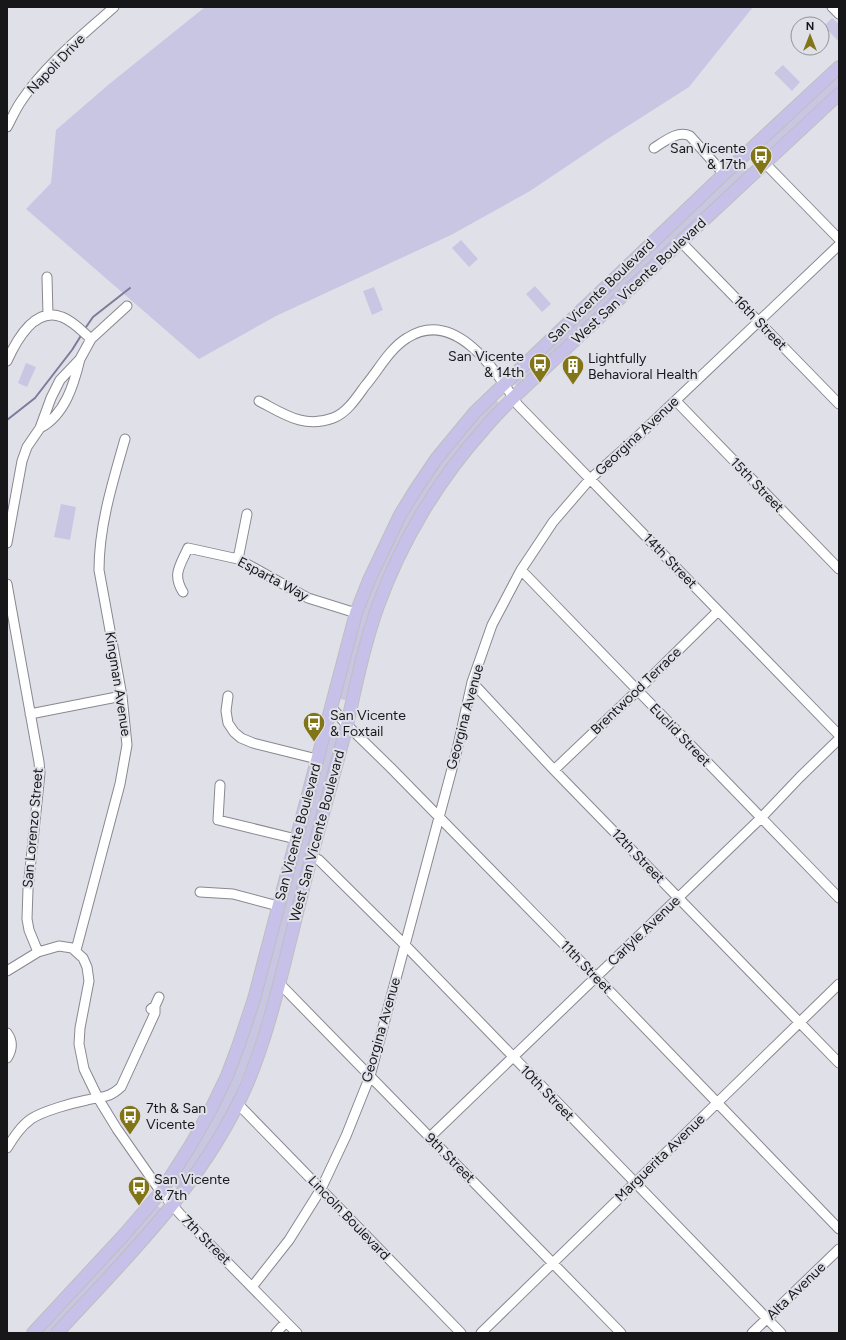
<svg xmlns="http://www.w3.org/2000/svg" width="846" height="1340" viewBox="0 0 846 1340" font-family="Figtree,sans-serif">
	<rect width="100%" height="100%" fill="#e0e0e9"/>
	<path fill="#c9c6e3" d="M205,7H753L689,87L606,140L530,191L451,235L276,316L199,359L26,209L51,183L56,130L108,85Z
		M832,18L839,24V42L824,26Z
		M783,65L800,82L792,91L774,73Z
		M839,72V87L775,147L770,149L766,148V142Z
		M743,162L750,171L520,386L515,385L513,382Z
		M461,240L478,259L469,267L452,248Z
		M535,286L551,304L542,312L526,294Z
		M374,287L383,310L372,315L363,291Z
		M26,363L36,367L27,387L18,383Z
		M495,399L500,404L412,522L348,698L345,700L340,699L338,697L353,637L374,576L397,529L431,473L465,428Z
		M61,504L76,507L70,540L54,537Z
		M330,729L338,735L275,976L261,1025L249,1061L232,1101L210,1143L180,1187H175L173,1182L195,1149L219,1105Z
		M156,1206L161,1208L162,1211L52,1333H38Z"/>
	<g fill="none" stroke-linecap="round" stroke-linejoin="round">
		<path stroke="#7e7a99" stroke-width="2" d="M84,330L93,317L130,288
			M7,420L35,398L72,350L82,334"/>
		<g stroke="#898890" stroke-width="11">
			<path id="minor" d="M832,7L839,14
				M7,127C12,118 16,108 22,100C46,64 82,36 114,7
				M654,148C665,141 678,130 690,136L724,174
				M751,149L839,239
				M681,242L839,404
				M47,277L48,315
				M7,361C16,341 35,306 62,317C73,321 82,331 91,339
				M259,401C284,414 304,429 333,418C347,413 357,397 365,386C378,371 389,349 407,338C455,307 496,371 518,405L839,735
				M676,401L839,569
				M40,428C65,415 74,384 80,359
				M7,543L22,461L27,447L40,428L51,398L60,380L80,359L91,339L127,306
				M238,559L247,514
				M521,570L839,898
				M7,584L39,762L40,773L28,889L27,919L29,930L38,952
				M183,592C172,574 180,566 188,548L238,559L308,598L356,613
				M472,682L554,770L839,1063
				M228,696L226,711L228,723L234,732L241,738L253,743L317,759
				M331,707L347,725L391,768L596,977L839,1229
				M30,714L122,696
				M554,770L637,691L718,611
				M220,785L218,820L296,839
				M311,856L319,860L405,945L781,1333
				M200,892L233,894L278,906
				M76,950L120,784L127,745L122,696L99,570C99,525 113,481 125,439
				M7,971L38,952L59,946L72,948L83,958L87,967L89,981L80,1028L79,1044L84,1069L98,1098L117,1129L161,1192L181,1215L297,1333
				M279,983L621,1333
				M151,1009L155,1006L159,997
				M7,1033C13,1041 12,1050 7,1058
				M238,1104L461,1333
				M429,1138L761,818L800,777L839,739
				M7,1148C14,1137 21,1126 31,1119C43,1111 72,1103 87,1100C102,1096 108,1099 121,1087L155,1013V1006
				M252,1287L289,1240L321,1189L346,1136L370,1076L457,750L472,682L492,625L521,570L553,522L590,479L635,439L839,245
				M276,1333L286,1322
				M481,1333L839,984
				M752,1333L839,1249"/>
		</g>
		<g stroke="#bebebf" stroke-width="14">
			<path id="major" d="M33,1333L123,1236L161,1192L192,1143L212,1107L227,1076L239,1044L254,999L356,613L369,580L400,515L416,489L437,458L475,412L724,174L839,67
				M57,1333C128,1256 205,1182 247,1084C269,1032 281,976 295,921C311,855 330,790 347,725C356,685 364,645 378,606C401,542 438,480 484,429C493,418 503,408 513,398L839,94"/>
		</g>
		<use href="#minor" stroke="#fff" stroke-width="9"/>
		<use href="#major" stroke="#c7c1e9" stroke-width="12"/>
	</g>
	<defs>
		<g id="bus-pin" transform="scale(1.15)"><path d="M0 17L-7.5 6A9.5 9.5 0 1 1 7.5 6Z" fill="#817517" stroke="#e0e0e9"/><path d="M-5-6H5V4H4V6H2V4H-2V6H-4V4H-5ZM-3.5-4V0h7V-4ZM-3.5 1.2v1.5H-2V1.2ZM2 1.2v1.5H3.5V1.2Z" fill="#fff"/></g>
		<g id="building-pin" transform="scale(1.15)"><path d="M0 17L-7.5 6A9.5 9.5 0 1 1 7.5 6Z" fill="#817517" stroke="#e0e0e9"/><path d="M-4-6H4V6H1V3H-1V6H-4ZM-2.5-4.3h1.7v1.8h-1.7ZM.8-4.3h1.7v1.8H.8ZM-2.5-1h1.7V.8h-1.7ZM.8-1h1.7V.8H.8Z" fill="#fff"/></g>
	</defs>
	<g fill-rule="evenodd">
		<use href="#bus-pin" x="761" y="156"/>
		<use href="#bus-pin" x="540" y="364"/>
		<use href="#building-pin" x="573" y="366"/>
		<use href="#bus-pin" x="314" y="723"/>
		<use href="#bus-pin" x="130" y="1116"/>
		<use href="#bus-pin" x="139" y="1187"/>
	</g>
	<g text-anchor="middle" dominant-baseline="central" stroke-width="4" stroke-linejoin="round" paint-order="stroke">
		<g font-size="14" fill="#17171a" stroke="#e0e0e9">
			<text transform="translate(56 64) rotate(-46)">Napoli Drive</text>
			<text transform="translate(639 281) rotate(-43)">West San Vicente Boulevard</text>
			<text transform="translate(601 291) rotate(-44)">San Vicente Boulevard</text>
			<text transform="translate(760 323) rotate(46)">16th Street</text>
			<text transform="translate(637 436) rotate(-43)">Georgina Avenue</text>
			<text transform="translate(757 485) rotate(46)">15th Street</text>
			<text transform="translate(670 561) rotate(46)">14th Street</text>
			<text transform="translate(273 579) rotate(28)">Esparta Way</text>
			<text transform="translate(118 684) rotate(81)">Kingman Avenue</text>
			<text transform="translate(636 691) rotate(-44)">Brentwood Terrace</text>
			<text transform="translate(465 717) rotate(-75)">Georgina Avenue</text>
			<text transform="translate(680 735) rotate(46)">Euclid Street</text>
			<text transform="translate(33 828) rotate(-85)">San Lorenzo Street</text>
			<text transform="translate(298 832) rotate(-75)">San Vicente Boulevard</text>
			<text transform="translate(317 836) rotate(-75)">West San Vicente Boulevard</text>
			<text transform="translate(638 856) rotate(46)">12th Street</text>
			<text transform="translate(644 931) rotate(-44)">Carlyle Avenue</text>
			<text transform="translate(586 967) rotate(46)">11th Street</text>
			<text transform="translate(381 1030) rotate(-74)">Georgina Avenue</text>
			<text transform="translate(547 1093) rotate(46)">10th Street</text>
			<text transform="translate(450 1158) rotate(45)">9th Street</text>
			<text transform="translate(660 1158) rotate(-44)">Marguerita Avenue</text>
			<text transform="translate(349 1218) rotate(46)">Lincoln Boulevard</text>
			<text transform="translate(206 1240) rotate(45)">7th Street</text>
			<text transform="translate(796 1291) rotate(-44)">Alta Avenue</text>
		</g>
		<g font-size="14" fill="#17171a" stroke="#e0e0e9" text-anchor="start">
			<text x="746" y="148" text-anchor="end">San Vicente<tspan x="746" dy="16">&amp; 17th</tspan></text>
			<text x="524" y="356" text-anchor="end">San Vicente<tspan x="524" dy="16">&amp; 14th</tspan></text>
			<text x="588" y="358">Lightfully<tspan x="588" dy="16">Behavioral Health</tspan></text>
			<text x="330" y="715">San Vicente<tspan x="330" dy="16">&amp; Foxtail</tspan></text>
			<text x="146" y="1108">7th &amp; San<tspan x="146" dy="16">Vicente</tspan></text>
			<text x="154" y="1179">San Vicente<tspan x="154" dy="16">&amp; 7th</tspan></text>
		</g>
	</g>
	<rect width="846" height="1340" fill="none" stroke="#17171a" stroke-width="16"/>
	<g transform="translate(810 36)"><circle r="19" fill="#e0e0e9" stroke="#909096"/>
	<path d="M0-3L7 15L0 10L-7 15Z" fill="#817517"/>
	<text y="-6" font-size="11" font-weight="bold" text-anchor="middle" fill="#17171a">N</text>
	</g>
</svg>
